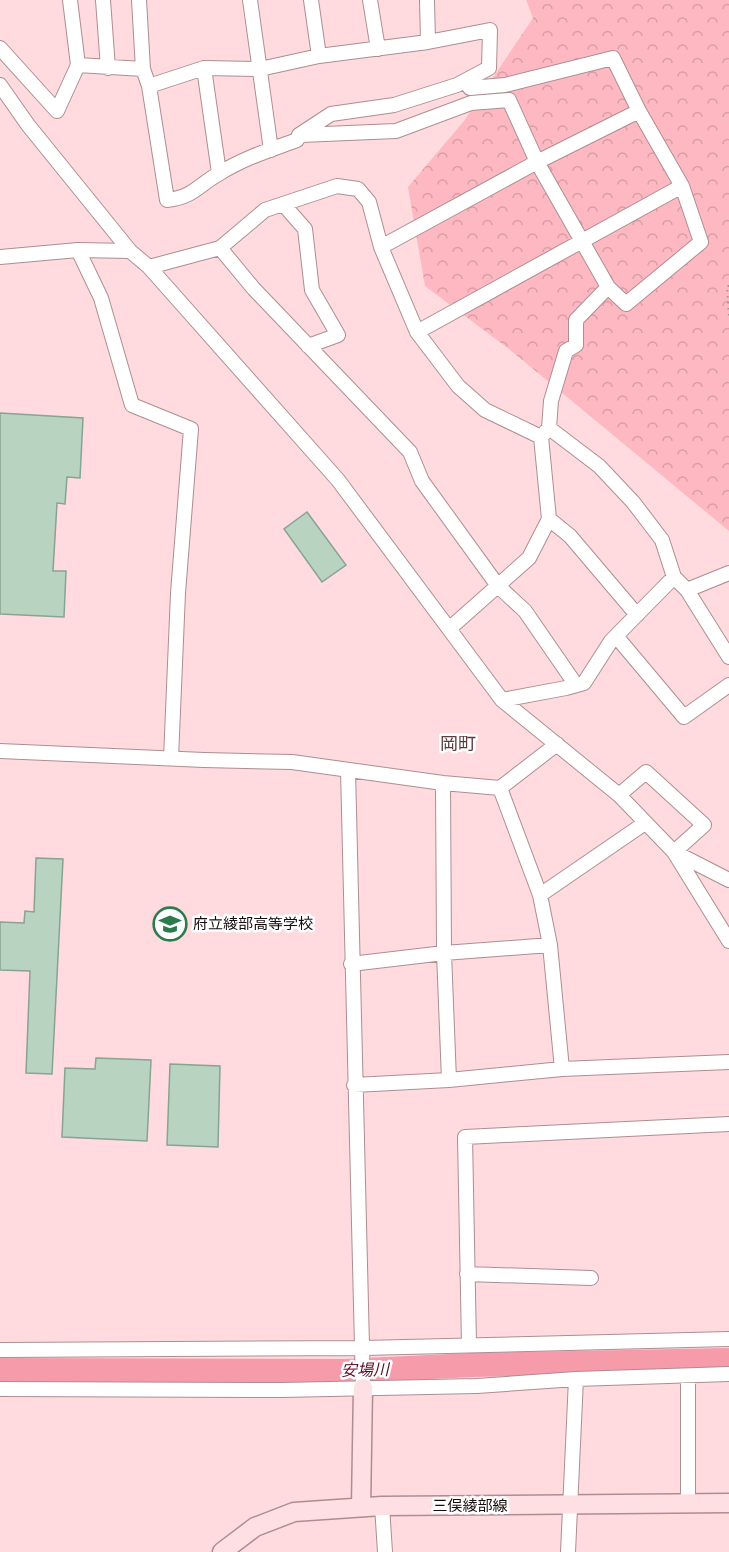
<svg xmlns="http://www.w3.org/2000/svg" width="729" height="1552" viewBox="0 0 729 1552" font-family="'Fira Sans','Noto Sans JP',sans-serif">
	<defs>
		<pattern id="forest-crowns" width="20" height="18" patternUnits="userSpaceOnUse" patternTransform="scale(1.5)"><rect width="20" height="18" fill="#feb8c1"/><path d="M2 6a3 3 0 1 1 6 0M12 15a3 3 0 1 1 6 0" fill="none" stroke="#d99da5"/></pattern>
	</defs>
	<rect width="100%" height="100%" fill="#ffdbdf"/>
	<path fill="url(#forest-crowns)" d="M526,0H729V531L509,349L425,286L408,187L464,121L533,18Z"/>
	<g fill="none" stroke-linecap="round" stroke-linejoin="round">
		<path stroke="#f59ba9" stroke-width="24" d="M0,1370L345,1371L472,1365L729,1360"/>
	</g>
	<path fill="#b8d4c0" stroke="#88a390" stroke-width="1.5" d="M0,413L83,418L80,478L67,477L65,504L57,503L53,571H66L64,617L0,614Z
		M307,512L346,565L322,582L284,529Z
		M36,858L63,859L52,1074L26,1073L30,971L0,970V922L24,923L25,911L34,912Z
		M96,1058L151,1060L147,1141L62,1137L65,1068L95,1069Z
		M170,1064L220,1066L218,1147L167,1145Z"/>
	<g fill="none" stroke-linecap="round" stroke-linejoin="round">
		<g stroke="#ae8d91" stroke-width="16">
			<path id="street" d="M70,0L78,65
				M103,0L108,68
				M139,0L143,69L149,86L167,200C194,197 198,185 220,173C244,158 270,150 297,140L299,135L331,114L394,105L457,85L489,68L490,30L428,42L319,56L260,69L204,68L149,86
				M250,0L271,150
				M311,0L319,56
				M370,0L378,49
				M427,0L428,42
				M0,48L57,111L78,65L143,69
				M204,68L219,173
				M0,85L28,125L130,251L149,267L338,480L502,700L619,795L674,852L729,941
				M301,135L396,131L471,103L509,100L537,162L608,287L626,304L701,242L682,186L639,111L613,58L505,85L470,88L465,81
				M283,204L305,229L312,290L338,335L308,346
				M381,247L537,162L639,111
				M220,248L254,289L410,452L422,481L498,586L525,611L576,685
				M78,250L101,298L132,405L191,429L178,593L171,758
				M0,257L78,250L130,251
				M149,267L220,248L265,210L337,186L358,189L369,202L381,247L417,332L458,386L485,410L541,437
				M417,332L682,186
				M549,428L551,401L566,351L576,345V320L608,287
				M549,519L570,536L637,615
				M687,590L729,573
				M449,629L529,558L549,519L541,437L549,428L599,466L633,502L662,540L674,577L687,590L729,657
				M616,636L684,717L729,685
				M502,700L566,688L584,683L611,641L674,577
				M0,751L204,760L292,762L443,783L500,788L557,744
				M348,770L363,1388
				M443,783L444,953L449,1080
				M500,788L540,895L550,945L562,1069
				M619,795L646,772L704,825L674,852
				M676,853L729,880
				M540,895L645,823
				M351,964L444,953L550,945
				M354,1085L449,1080L562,1069L729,1062
				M467,1274L591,1278
				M469,1345L465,1137L729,1124
				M0,1350L363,1348L729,1339
				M0,1389L281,1390L477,1386L576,1379L729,1374
				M688,1504V1377
				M382,1506L385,1552
				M568,1552L576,1379"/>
		</g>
		<g stroke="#ae8d91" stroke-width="21">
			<path id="secondary" d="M361,1507L363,1388
				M222,1552L255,1527L294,1512L382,1506L729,1503"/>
		</g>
		<path stroke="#ad9295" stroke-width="2" stroke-dasharray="1.5 4.5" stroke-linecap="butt" d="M729,286H727L729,317"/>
		<use href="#street" stroke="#fff" stroke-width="14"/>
		<use href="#secondary" stroke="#fddfe4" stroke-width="18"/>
	</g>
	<defs>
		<g id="school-ring" transform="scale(1.725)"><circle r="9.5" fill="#fff" stroke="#2b7b4b" stroke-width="1.5"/><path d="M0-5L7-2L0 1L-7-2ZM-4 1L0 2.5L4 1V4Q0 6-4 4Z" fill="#2b7b4b"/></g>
	</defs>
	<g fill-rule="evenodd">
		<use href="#school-ring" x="170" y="924"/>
	</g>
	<g text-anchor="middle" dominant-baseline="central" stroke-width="5" stroke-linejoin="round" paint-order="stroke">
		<g font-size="15" fill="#170b0d" stroke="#fff" text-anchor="start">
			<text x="193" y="924">府立綾部高等学校</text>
		</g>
		<g font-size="15" fill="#170b0d" stroke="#fff">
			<text x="470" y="1506">三俣綾部線</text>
		</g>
		<g font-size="16" font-style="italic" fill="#590a22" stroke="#fff">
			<text transform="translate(365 1370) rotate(-1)">安場川</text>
		</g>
		<g font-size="18" fill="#593d41" stroke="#fff">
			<text x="458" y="744">岡町</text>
		</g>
	</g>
</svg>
